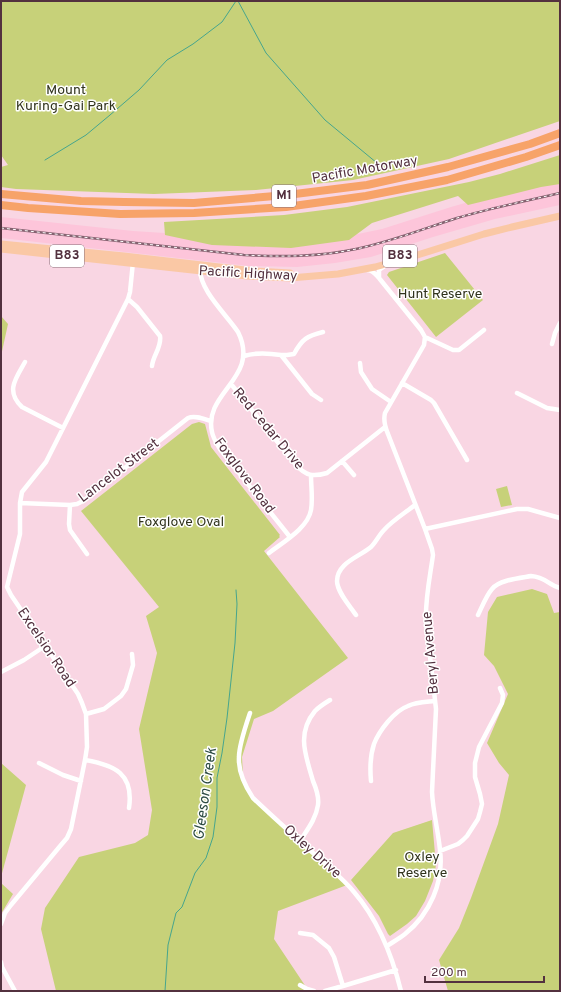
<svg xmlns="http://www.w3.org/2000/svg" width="561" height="992" viewBox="0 0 561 992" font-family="Overpass,sans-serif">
	<rect width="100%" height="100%" fill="#f9d6e3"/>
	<path fill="#fdc5da" d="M560,179V205L495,219L433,237L371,257L335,263L297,267L249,266L1,238V217L133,231L292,241L353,235L382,229L451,207L514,189Z"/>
	<path fill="#c7d179" d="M1,1H560V121L449,159L353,180L256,190L154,194L16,189L1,187V167L8,165L1,155Z
		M560,155V184L541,187L468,205L458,196L372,223L349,240L291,248L212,245L165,235L164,222L284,215L347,207L469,182L500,174Z
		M445,253L483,300L436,337L387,275L389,272Z
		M1,316L8,324L1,356Z
		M199,422L205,424L211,447L280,535L279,536L280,537L264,551L348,658L273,711L254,719L242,757L243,776L251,797L347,885L278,911L274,939L306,987L305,991H56L41,929L45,908L79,857L135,843L148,835L152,810L139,729L157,653L146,616L159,607L81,511L192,424Z
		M507,486L512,505L501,507L496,489Z
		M532,589L547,594L554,613L560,612V991H448L439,960L459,928L471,898L498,824L509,775L499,763L487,743L508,694L494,666L484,655L488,612L497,597Z
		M1,763L26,785L1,877Z
		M432,820L436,865L433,881L425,901L416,916L407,924L390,936L388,934L379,916L351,880L393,833Z
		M1,883L13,894L1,914Z"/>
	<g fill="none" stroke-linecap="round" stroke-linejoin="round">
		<path stroke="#46a58d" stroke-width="1" d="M238,1L266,53L325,120L383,168
			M45,160L86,135L110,115L139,90L167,60L193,44L222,22L236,1
			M165,991L168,945L176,913L182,907L195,873L206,858L213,837L217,807V778L222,753L227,718L235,643L237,604L236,590"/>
		<path stroke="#fff" stroke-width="4.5" d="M200,269C200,291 226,314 238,332C261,378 203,392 212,432C213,438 217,444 220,449L290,537
			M367,270C373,270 376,275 379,278L421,330L425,337L424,345L385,413C383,421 385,427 388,434L425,529L432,549L433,555C430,577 425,599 426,621L436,709L432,792C433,812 438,830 440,850C444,882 430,914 405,934C400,938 393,942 387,946
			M379,278V270L385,266
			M128,299L137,307L160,336C162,347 153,355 152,366
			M425,337L453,350H459L484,330
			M552,344L555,333L560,323
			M281,355H287L294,354C302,339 307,336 323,332
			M244,356C256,352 268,353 281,355L312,394L321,400
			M25,362C16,378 5,391 22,407L63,428
			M360,363L361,372L372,389L391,402
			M402,383L431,400L434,403L467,460
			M231,384L296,465C306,476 313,477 327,473L385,427
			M517,393L547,408L560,410
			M342,461L354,475
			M20,503L70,505L77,504L83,501L188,418C195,415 204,419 211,421
			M70,505L69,524L70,530L87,554
			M425,529L517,509H528L560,518
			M269,553C283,542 308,528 311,510C313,499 311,487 311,475
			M356,615C350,606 337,592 337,581C337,563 359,557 371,547C376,542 379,535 384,530C393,520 405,513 415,505
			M478,615C482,607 486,596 492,589C499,580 520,578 531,576C546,577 548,585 560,588
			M1,672L24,660L45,646
			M250,713C246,725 239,745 239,757C238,772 245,786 253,798C276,820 300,841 323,862C334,872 345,881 354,892C379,921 392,955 401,991
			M86,714L104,709L121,696L126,689L133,665L132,654
			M85,760C115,765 134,774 129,808
			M39,763L63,775L81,781
			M371,781C370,770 370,756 374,744C379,731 394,711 408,706C416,702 426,702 435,701
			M300,841C307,830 316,819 318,805C319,798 316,788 313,781C306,756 296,734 315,711C319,707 325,703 330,700
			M440,851L458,844L463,840L467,836L478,819L480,812L482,804L480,794L475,777V763L479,747L502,703L503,695L500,688
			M1,924L5,913L11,905L61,845L67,838L71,829L85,760L87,747L86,714L82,703L78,694L11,595L7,587L20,534V503L22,492L46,462L128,299L130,292L133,262
			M300,933L313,935L329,948L334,957L343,986
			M1,962L2,967L15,991
			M300,985L307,989L314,991
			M325,991L343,986L396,970"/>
		<path stroke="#fac8a5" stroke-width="7" d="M1,244L124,256L254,271L290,273
			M1,249L247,276L290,278L338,274L375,267L411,257L484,234L512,227L560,216"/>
		<path stroke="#f7a369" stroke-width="8" d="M1,194L81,201L124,202L194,203L287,195L367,185L448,167L530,144L560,133
			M1,205L28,208L120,214L194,213L286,207L366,196L447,180L526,157L560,145"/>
		<g stroke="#856270" stroke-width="2.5">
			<path id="rail" d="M1,228L244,255C282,257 318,257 356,249C390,242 423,229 457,218C491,208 526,201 560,193"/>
		</g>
		<use href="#rail" stroke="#fff" stroke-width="1" stroke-dasharray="3" stroke-linecap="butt"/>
	</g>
	<g text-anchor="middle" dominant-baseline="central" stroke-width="3" stroke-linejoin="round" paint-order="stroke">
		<g fill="#fff" stroke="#876f79" stroke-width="1">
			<rect x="272" y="185" width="24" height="22" rx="3"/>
			<rect x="50" y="245" width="34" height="22" rx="3"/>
			<rect x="383" y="245" width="34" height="22" rx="3"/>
		</g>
		<g font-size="13" font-weight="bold" fill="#53313f">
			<text x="284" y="196">M1</text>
			<text x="67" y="256">B83</text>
			<text x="400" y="256">B83</text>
		</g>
		<g font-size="14" fill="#30331c" stroke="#fff">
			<text x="66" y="90">Mount<tspan x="66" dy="16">Kuring-Gai Park</tspan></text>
			<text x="440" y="294">Hunt Reserve</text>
			<text x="181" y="522">Foxglove Oval</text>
			<text x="422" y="857">Oxley<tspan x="422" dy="16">Reserve</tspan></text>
		</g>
		<g font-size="14" fill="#53313f" stroke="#fff">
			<text transform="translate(365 170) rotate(-10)">Pacific Motorway</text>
			<text transform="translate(248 274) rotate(3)">Pacific Highway</text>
			<text transform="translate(268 429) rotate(50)">Red Cedar Drive</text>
			<text transform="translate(119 471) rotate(-37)">Lancelot Street</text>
			<text transform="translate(244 476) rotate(53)">Foxglove Road</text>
			<text transform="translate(46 648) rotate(56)">Excelsior Road</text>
			<text transform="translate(431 653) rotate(-95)">Beryl Avenue</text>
			<text transform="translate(312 852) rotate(42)">Oxley Drive</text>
		</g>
		<g font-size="15" font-style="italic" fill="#2e4c43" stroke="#fff">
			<text transform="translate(206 794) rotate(-82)">Gleeson Creek</text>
		</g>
	</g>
	<rect width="561" height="992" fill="none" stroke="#53313f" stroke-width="4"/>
	<path d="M425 976v6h119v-6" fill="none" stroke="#53313f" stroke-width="2"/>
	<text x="431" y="976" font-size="12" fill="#53313f" stroke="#ffffff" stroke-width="3" paint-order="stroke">200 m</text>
</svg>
